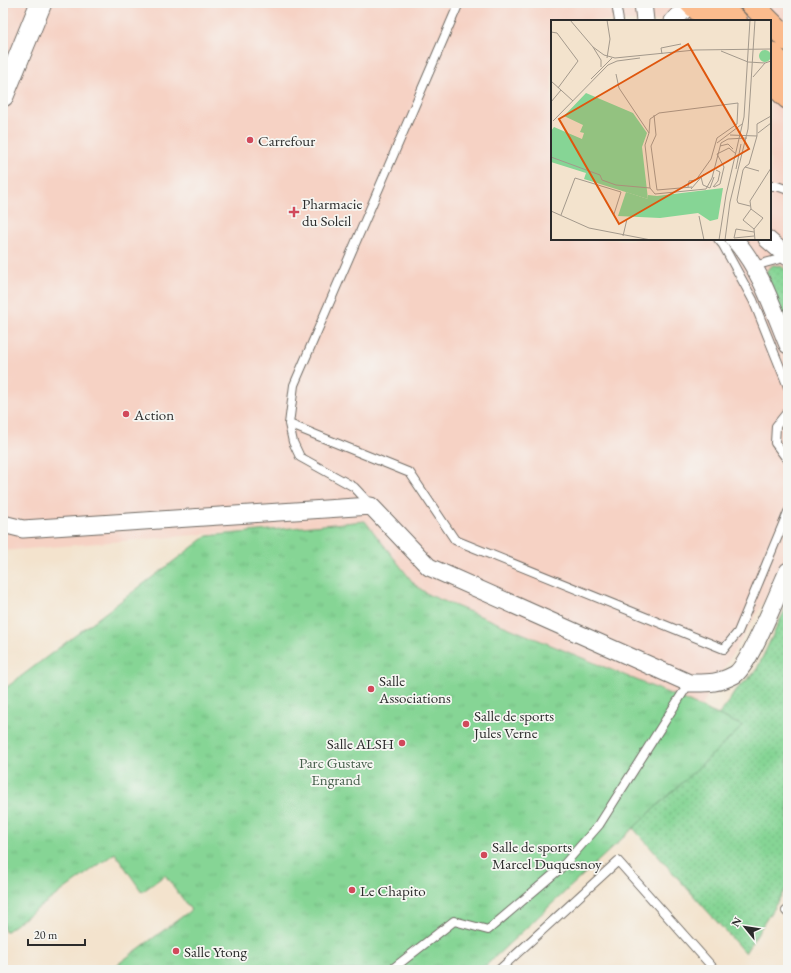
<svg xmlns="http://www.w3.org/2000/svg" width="791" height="973" viewBox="0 0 791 973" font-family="'EB Garamond',serif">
	<defs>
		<pattern id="grass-dots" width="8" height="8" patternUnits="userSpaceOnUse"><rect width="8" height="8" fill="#86d595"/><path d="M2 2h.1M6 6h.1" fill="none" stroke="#74b781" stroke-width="1.8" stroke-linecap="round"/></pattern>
		<pattern id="park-tufts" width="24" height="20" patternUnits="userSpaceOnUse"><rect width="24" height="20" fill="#86d595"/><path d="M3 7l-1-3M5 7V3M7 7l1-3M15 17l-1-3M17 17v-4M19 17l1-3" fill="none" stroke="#74b781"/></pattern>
	</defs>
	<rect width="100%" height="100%" fill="#f6f6f2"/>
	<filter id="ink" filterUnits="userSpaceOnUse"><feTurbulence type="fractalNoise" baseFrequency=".025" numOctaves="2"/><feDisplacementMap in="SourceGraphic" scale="8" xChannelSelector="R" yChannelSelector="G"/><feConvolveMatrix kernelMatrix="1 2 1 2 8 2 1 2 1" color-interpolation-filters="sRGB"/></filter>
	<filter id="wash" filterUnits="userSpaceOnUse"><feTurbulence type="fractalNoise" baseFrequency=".012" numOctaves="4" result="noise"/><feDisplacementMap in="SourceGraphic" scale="16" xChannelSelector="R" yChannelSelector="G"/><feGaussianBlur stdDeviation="0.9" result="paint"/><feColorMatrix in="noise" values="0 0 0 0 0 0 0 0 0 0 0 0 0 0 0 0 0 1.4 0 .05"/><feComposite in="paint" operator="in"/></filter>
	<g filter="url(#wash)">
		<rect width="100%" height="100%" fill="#f3e3cd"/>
		<path fill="#f6d2c4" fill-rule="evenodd" d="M3,3H788V561L701,707L429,595L415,585L365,521L3,551ZM552,21H770V239H552Z"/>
		<path fill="url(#grass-dots)" stroke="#588060" d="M773,265L781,266L788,272V327L778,313L766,271Z
			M788,603V885L745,953L633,828L742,726L718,715L727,705L735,691L756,671Z"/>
		<path fill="url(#park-tufts)" stroke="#588060" d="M365,521L415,585L429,595L680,698L743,726L481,970H110L191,910L165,875L142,892L115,853L5,932L3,926V690L207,536Z"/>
	</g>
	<g filter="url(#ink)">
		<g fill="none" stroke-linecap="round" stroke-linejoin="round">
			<g stroke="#716b64" stroke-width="10">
				<path id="service" d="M616,3L619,21
					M770,186H777L788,190
					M718,239L723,245L753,300L788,387
					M754,266L787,257
					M788,411L776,426L775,443L786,458H788
					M289,424L410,473L455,540L724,649L738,632L788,512
					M371,505L354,487L300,457L293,442L289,424L294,385L459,3
					M786,911L788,913
					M391,970L454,921L488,930L561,868L599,825L689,683
					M499,970L618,861L715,970"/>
			</g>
			<g stroke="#716b64" stroke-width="19">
				<path id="minor" d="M643,3L645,21
					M673,21L691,3
					M734,239C761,269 773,309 788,345
					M767,239L788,257
					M3,524L23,529L371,506L429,567L689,683C707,683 717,684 734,675C749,667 779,590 788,571"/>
			</g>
			<g stroke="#716b64" stroke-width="23">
				<path id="tertiary" d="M3,96L41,3"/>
			</g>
			<g stroke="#716b64" stroke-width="24">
				<path id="primary" d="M691,3L710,21
					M711,3L723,10L736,21
					M751,3L769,21
					M770,22L788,40
					M770,53L788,70
					M770,81L788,98"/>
			</g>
			<use href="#service" stroke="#fff" stroke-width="8"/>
			<use href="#minor" stroke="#fff" stroke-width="17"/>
			<use href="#tertiary" stroke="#fff" stroke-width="21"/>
			<use href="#primary" stroke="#fbbb8d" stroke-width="22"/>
		</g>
	</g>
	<g fill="#d1495b" stroke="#f6f6f2" stroke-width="1.5">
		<circle cx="250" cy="140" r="4"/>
		<path d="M292 206h4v4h4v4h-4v4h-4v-4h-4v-4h4z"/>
		<circle cx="126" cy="414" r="4"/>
		<circle cx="371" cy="689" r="4"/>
		<circle cx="466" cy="724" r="4"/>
		<circle cx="402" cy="743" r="4"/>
		<circle cx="484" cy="855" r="4"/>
		<circle cx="352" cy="890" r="4"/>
		<circle cx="176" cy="951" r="4"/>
	</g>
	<g text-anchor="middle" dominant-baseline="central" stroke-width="3.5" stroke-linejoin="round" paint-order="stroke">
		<g font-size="15" fill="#2b2b2b" stroke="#f6f6f2" text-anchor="start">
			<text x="258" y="140">Carrefour</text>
			<text x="302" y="203">Pharmacie<tspan x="302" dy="17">du Soleil</tspan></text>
			<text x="134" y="414">Action</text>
			<text x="379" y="680">Salle<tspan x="379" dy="17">Associations</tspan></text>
			<text x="474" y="715">Salle de sports<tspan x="474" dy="17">Jules Verne</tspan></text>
			<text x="394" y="743" text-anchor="end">Salle ALSH</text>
			<text x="492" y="846">Salle de sports<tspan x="492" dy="17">Marcel Duquesnoy</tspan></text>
			<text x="360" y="890">Le Chapito</text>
			<text x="184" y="951">Salle Ytong</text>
		</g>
		<g font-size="15" fill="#465e4b" stroke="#f6f6f2">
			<text x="336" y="762">Parc Gustave<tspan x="336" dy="17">Engrand</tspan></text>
		</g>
	</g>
	<g transform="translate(551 20)">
		<rect width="220" height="220" fill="#f3e3cd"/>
		<path d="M208 36a6 6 0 1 1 12 0a6 6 0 1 1-12 0ZM172,168L167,199L159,201L147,193L109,198L67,196L75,172L97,179V175L106,176Z" fill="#86d595"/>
		<path d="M35,73L82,93L96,113L91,127L97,179L33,159L35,153L0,142V111L3,107L31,119L33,113L29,112L32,105L13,96Z" fill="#86d595"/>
		<path fill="none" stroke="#a3998c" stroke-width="1" d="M19,0L42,27L50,40V47M56,0L59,19L56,38M0,12L6,13L27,41L7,68M42,27L53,35L64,38L144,30L220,29M170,31L197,42L214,43L220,41M111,34L110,28L130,24M65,54L68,68L98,113L94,125L99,168L104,174L155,169L161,158L170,123L177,119L196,118M202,57L214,43M40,59L61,38M0,61L22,81M0,82L10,70M103,95L105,115L100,126L106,170L141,167M2,101L57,45L66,41L89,38M98,113L99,99L108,93L187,83L186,104L166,118L160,139L145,160L138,161L137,167M207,113L220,103M179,115L206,116L198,144L194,147M206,116V104L220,96M166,123L191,104M169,126L177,124L182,129M0,137L49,155L51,160L65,165L99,168M185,149L190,124M150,157L152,165L159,168L163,157M162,167L167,161L169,152L165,150M163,167L169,164L173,147L166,134L178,128L185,134M140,169L153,154M199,186L187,183L186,180L192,150L194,147L208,151M200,189L192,200L203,209M0,191L38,208L100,220M10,195L24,158L70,172L63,194M148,196L153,220M203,212L185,209L183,218L203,216M72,216L76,199M168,220L175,175L193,97L199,0M174,220L179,182L197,109L204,0M204,220L203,209L212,198L200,189L199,181L220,148"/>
		<path fill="#df570e" fill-opacity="0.15" stroke="#df570e" stroke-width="2" d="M137,24L198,129L68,204L8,99Z"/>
		<rect width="220" height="220" fill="none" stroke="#2b2b2b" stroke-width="2"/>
	</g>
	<rect width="791" height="973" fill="none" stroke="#f6f6f2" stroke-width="16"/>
	<g transform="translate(745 927) rotate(300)" stroke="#f6f6f2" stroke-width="3" paint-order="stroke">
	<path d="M0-3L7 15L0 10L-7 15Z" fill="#2b2b2b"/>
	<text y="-6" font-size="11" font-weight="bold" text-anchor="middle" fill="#2b2b2b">N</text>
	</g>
	<path d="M28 939v6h57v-6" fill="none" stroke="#2b2b2b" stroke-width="2"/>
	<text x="34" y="939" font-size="12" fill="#2b2b2b" stroke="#f6f6f2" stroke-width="3" paint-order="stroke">20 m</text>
</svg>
